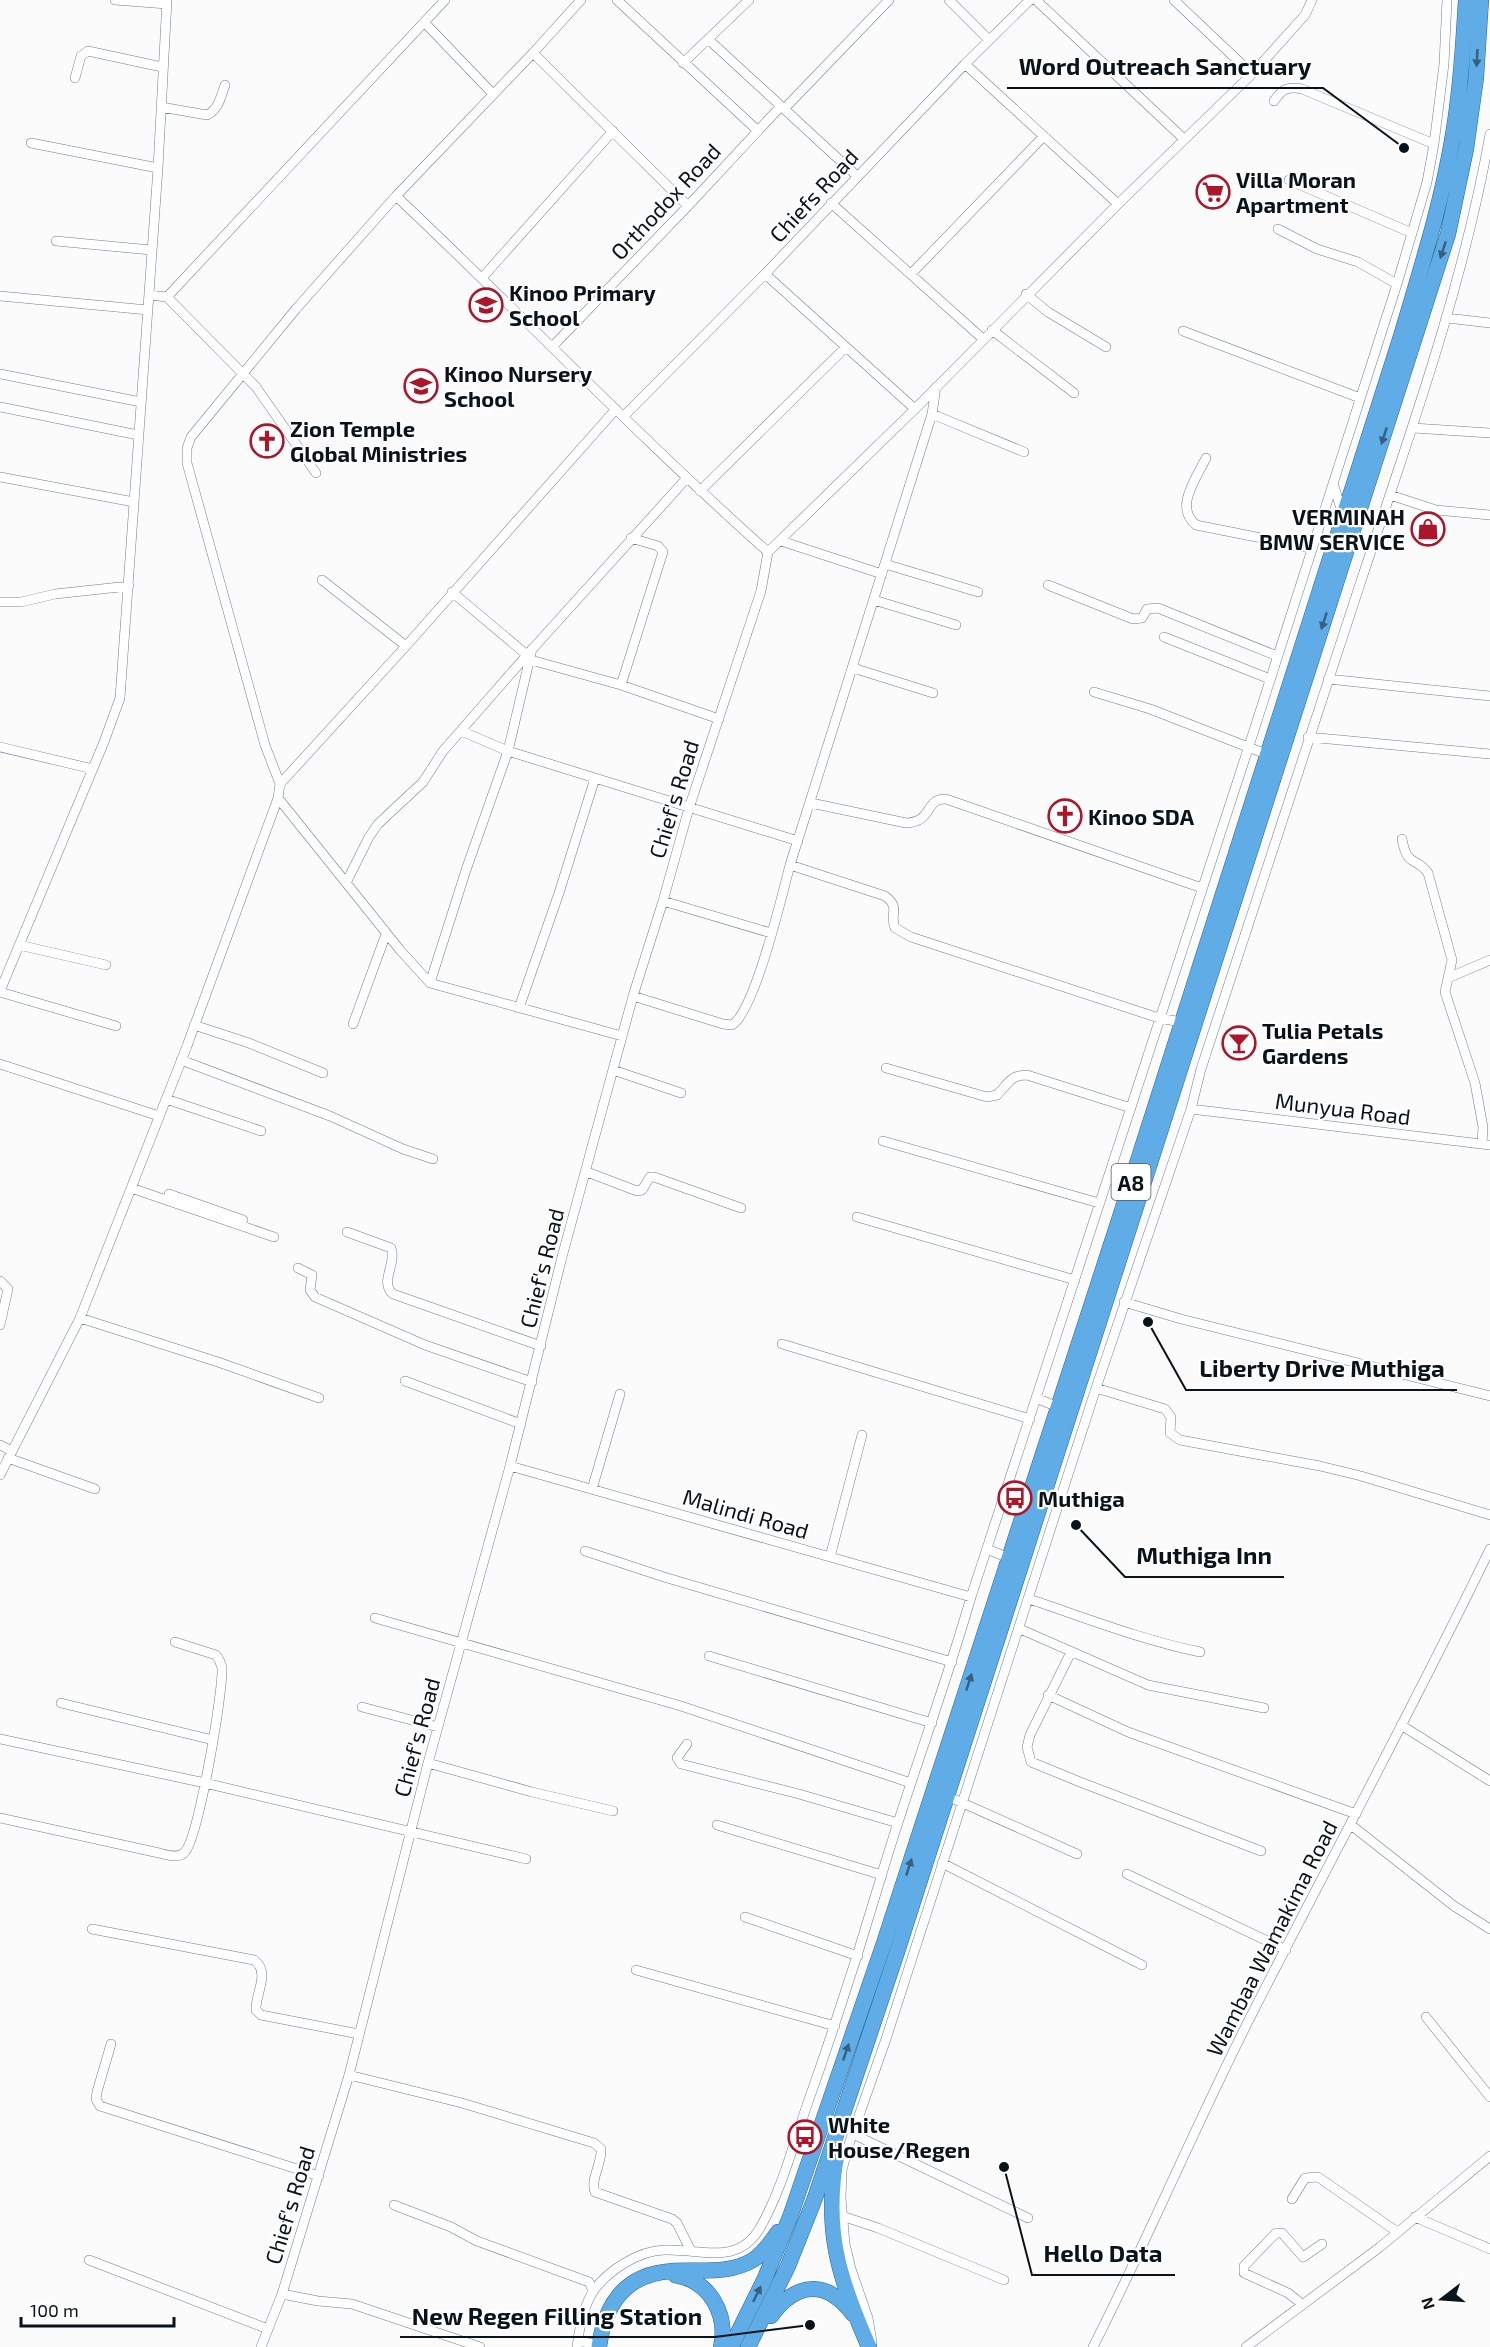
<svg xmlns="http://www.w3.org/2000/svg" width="1490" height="2347" viewBox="0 0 1490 2347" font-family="'Exo 2',sans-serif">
	<rect width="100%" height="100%" fill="#fbfbfb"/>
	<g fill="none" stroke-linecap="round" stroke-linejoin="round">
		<g stroke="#6a7f93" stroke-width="10">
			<path id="minor" d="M115,0L167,4
				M617,0L757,130
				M949,0L989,40
				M1036,0L1184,139
				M1174,0L1252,74
				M424,22L493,94
				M708,39L857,176
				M533,53L688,206
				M683,63L749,0
				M965,64L1118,204
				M75,78L81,56L88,51L162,67
				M1274,101C1282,89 1288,86 1302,89L1434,144
				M161,107L207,115C219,109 221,96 225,85
				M784,109L889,0
				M31,143L158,168
				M1289,180L1412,233
				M396,196C521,314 640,438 768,552L761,591L689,808L663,901L633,996L562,1257L510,1466L428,1763L349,2075L282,2294L318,2301L352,2304L480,2347
				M831,203L983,339
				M1278,229L1317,249L1358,262L1397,284
				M56,241L151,250
				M765,274L915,409
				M911,274L1044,136
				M482,278L613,131
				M1026,294L1048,312L1106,347
				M149,295L167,297L445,0
				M0,296L148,310
				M167,297L256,387L316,473
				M1447,318L1490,323
				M992,330L1074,393
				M1183,331L1360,398
				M552,347L688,206L781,106
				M0,374L141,402
				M0,407L138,435
				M932,414L1024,452
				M624,416L765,274L965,64L1030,0
				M1413,428L1490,433
				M1206,458C1196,479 1174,507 1196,525L1312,548
				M0,477L134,502
				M1333,483L1343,515
				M700,491L846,347
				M1390,495L1436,510L1490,515
				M781,541L882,574
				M768,552L915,409L1118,204L1252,74L1305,15L1312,0
				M885,564L978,592
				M322,580L406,646
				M1048,585L1133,619L1142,618L1147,609L1158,608L1277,656
				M452,592L527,655
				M874,600L956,625
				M0,602H21L55,594L129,586
				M1164,637L1270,679
				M531,660L621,685L719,719
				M853,668L933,693
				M1328,679L1490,696
				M621,685L663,552L658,546L631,538
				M1094,692L1150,709L1266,754
				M461,731L508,751L798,841
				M1308,737L1490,754
				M0,747L93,769
				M280,784L265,745L187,463V448L191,437L296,309L396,196L533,53L581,0
				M278,798L400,950L430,983L622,1036
				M811,803L906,823C934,822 924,798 946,799L1202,888
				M1402,839C1407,868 1416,856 1428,873L1452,960L1445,992L1475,1083L1483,1127L1482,1144
				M790,865L885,896C901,908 889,913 895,928L911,937L1159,1018L1181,1022
				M346,883L369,837L378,824L423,782L443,751L527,655L686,479
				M663,901L771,933
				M19,945L106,965
				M1448,978L1490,960
				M430,983L466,870L508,751L532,649
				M0,991L104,742L120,698L158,168L167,0
				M0,992L116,1026
				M633,996L723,1024L732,1025C755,1011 782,895 790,865L932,414L936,387
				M519,1008L559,893L595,778
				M353,1024L386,934
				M194,1025L249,1043L323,1073
				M181,1060L330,1116L403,1149L433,1159
				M0,1064L159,1116
				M886,1068L987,1097L997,1095C1008,1084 1010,1075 1027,1075L1131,1108
				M613,1070L681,1093
				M166,1099L261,1131
				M1191,1109L1490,1145
				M883,1141L1099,1203
				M587,1172L637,1191L642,1190L650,1177H654L741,1208
				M131,1188L274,1237
				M169,1194L243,1220
				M857,1217L1075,1280
				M347,1232L391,1248C397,1264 379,1282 393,1294L541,1346
				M298,1268L312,1275L310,1290L315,1297L425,1345L532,1382
				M0,1281L8,1289L0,1325
				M1124,1302L1181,1319L1490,1396
				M80,1318L218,1362L319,1398
				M782,1344L1030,1419
				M405,1381L521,1424
				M1096,1388L1165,1409L1171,1417L1170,1433L1180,1440L1320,1466L1361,1476L1490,1515
				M1036,1398L1058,1407
				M0,1445L12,1451
				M8,1458L95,1489
				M510,1466L971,1597
				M0,1475L80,1318L187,1046L278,798L280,784L406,646L616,409
				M592,1489L620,1394
				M987,1549L1009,1558
				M585,1551L664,1577L952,1662
				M830,1557L862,1435
				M1029,1599C1086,1618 1142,1640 1200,1652
				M375,1618L681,1706L911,1783
				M1020,1629L1148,1685L1264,1708
				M1071,1652L1030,1735L1027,1747L1031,1762L1080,1782L1261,1851
				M709,1656L932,1723
				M1048,1695L1128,1732L1356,1814
				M61,1703L213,1740
				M362,1707L438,1727
				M1401,1725L1490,1781
				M0,1739L205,1783L526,1859
				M687,1744L677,1758L681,1764L799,1794L898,1823
				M428,1763L532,1792L613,1811
				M947,1796L1077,1854
				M0,1818L159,1853C167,1855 179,1859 185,1852C199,1835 223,1693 222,1668C221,1663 219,1659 216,1655L175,1642
				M717,1825L882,1875
				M1351,1825L1454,1906L1490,1929
				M942,1863L1142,1965
				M1127,1874L1286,1950
				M745,1917L858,1956
				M92,1929L254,1960C271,1972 255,1994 256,2010L261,2015L359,2034
				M636,1970L835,2026
				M1426,2017L1490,2097
				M111,2044L97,2092L96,2099L100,2106L319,2176
				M349,2075L462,2103L594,2143L601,2149C602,2164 590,2179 595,2192L672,2219L677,2223L691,2251
				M853,2134L1028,2218
				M1292,2199L1305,2178L1318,2177L1396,2231
				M394,2205L451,2227L477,2241L589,2282L593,2291
				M842,2216L878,2228L1004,2280
				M1415,2217L1490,2249
				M89,2260L268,2329
				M1302,2304L1288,2293L1244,2273V2266L1276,2233H1282L1303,2257L1322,2244
				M578,2341L599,2345
				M872,2342L868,2318L851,2269L845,2244L841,2198L842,2170L849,2144L886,2039L1096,1388L1191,1109L1201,1069C1254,905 1307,741 1362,578C1411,431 1463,286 1490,134
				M261,2347L282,2294
				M577,2347C579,2330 584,2305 594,2290C609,2270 638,2251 664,2250C700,2248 737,2267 760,2228C781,2191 792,2149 806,2108C833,2032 858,1955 881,1877C909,1783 944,1691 971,1597L1249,746L1397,284L1427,182L1434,144L1444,64L1447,0
				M1093,2347C1150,2235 1198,2119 1255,2008C1333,1855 1415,1704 1490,1549
				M1246,2347L1380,2247L1490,2156"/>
		</g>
		<g stroke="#28699b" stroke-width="16">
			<path id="trunk" d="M837,2154C823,2229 839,2279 869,2347
				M675,2275C710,2281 728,2314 721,2347
				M771,2316C796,2282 826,2279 853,2314
				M599,2347C605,2304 625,2274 672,2271C699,2269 728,2275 753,2260C764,2253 771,2242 778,2232
				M731,2347L765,2278L790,2217L884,1943L1119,1220L1402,333C1420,271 1440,209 1451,146C1460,98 1463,49 1466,0
				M748,2347L788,2266L815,2198L897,1952L1448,234L1466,149L1476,78L1481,0"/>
		</g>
		<use href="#minor" stroke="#fff" stroke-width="9"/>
		<use href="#trunk" stroke="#60ace7" stroke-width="15"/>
	</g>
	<defs><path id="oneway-solid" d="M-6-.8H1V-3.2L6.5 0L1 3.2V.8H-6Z" transform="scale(1.5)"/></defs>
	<g fill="#356080">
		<use href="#oneway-solid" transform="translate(1477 58) rotate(93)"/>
		<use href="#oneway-solid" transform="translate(1443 250) rotate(108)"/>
		<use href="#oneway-solid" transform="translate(1384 436) rotate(108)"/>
		<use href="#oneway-solid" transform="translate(1324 621) rotate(108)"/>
		<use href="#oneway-solid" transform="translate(969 1682) rotate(-72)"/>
		<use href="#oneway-solid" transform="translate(909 1867) rotate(-72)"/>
		<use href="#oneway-solid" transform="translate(846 2052) rotate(-71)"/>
		<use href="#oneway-solid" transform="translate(757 2294) rotate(-64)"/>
	</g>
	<defs>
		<g id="supermarket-ring" transform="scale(1.725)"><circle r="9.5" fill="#fff" stroke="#ab162b" stroke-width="1.5"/><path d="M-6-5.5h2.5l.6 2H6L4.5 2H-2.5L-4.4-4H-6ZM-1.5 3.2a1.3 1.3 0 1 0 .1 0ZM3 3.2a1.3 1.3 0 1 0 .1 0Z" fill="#ab162b"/></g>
		<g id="school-ring" transform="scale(1.725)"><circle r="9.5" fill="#fff" stroke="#ab162b" stroke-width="1.5"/><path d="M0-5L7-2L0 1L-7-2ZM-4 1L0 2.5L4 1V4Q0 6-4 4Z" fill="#ab162b"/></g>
		<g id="church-ring" transform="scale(1.725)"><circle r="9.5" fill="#fff" stroke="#ab162b" stroke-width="1.5"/><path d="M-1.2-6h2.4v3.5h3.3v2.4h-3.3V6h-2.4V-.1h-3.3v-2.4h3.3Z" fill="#ab162b"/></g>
		<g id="shop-ring" transform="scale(1.725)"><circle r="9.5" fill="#fff" stroke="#ab162b" stroke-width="1.5"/><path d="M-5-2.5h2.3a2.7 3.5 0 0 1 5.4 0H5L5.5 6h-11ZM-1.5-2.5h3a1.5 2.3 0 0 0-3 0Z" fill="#ab162b"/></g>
		<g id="bar-ring" transform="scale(1.725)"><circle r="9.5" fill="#fff" stroke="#ab162b" stroke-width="1.5"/><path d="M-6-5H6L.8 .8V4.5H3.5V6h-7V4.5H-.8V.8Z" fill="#ab162b"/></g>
		<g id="bus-ring" transform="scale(1.725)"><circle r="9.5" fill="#fff" stroke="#ab162b" stroke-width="1.5"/><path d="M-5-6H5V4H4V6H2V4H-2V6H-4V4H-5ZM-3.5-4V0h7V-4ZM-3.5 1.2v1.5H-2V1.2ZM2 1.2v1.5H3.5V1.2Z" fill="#ab162b"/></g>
	</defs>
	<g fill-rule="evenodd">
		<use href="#supermarket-ring" x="1213" y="192"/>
		<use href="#school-ring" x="486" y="305"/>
		<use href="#school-ring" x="421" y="386"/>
		<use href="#church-ring" x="267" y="441"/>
		<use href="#shop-ring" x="1428" y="529"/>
		<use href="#church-ring" x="1065" y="816"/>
		<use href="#bar-ring" x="1239" y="1043"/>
		<use href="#bus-ring" x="1015" y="1498"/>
		<use href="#bus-ring" x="805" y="2137"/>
	</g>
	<g text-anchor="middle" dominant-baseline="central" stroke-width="4.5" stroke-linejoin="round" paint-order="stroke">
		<rect fill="#fff" stroke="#545a5f" stroke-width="1.5" x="1111.5" y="1164" width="39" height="36" rx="4.5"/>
		<g font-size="21" font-weight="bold" fill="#0a131a">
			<text x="1131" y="1182">A8</text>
		</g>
		<g font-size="22" font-weight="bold" fill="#0a131a" stroke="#fff" text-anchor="start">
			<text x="1236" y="179">Villa Moran<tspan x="1236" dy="25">Apartment</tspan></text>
			<text x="509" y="292">Kinoo Primary<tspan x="509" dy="25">School</tspan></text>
			<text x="444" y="373">Kinoo Nursery<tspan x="444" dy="25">School</tspan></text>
			<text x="290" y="428">Zion Temple<tspan x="290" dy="25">Global Ministries</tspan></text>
			<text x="1405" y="516" text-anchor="end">VERMINAH<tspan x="1405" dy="25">BMW SERVICE</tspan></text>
			<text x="1088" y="816">Kinoo SDA</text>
			<text x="1262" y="1030">Tulia Petals<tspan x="1262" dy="25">Gardens</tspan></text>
			<text x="1038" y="1498">Muthiga</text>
			<text x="828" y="2124">White<tspan x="828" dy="25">House/Regen</tspan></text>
		</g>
		<g font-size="22" fill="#0a131a" stroke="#fff">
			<text transform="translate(813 195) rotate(-47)">Chiefs Road</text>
			<text transform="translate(665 201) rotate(-47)">Orthodox Road</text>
			<text transform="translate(673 799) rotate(-73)">Chief's Road</text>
			<text transform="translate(1343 1108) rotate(7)">Munyua Road</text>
			<text transform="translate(541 1268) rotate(-76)">Chief's Road</text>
			<text transform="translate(746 1513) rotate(16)">Malindi Road</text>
			<text transform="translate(416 1737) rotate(-75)">Chief's Road</text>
			<text transform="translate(1271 1938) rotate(-63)">Wambaa Wamakima Road</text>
			<text transform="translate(289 2205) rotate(-73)">Chief's Road</text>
		</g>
	</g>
	<path fill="none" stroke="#0a131a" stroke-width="2" d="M1404 148L1323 88H1007M1148 1322L1186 1390H1457M1076 1525L1125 1577H1284M1004 2167L1032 2275H1175M810 2325L715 2337H400"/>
	<g fill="#0a131a" stroke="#fff" stroke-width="2">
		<circle cx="1404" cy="148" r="6"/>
		<circle cx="1148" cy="1322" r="6"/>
		<circle cx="1076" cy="1525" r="6"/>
		<circle cx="1004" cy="2167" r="6"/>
		<circle cx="810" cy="2325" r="6"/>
	</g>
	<g font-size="24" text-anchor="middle" font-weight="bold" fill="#0a131a" stroke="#fff" stroke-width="4.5" stroke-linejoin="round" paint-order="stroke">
		<text x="1165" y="75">Word Outreach Sanctuary</text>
		<text x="1322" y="1377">Liberty Drive Muthiga</text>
		<text x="1204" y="1564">Muthiga Inn</text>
		<text x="1103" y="2262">Hello Data</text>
		<text x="557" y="2325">New Regen Filling Station</text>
	</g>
	<g transform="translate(1442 2299) rotate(253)" stroke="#ffffff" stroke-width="4.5" paint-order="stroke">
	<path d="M0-4.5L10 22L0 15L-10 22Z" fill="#0a131a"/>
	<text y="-9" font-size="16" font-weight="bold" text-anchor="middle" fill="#0a131a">N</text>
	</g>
	<path d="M21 2317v9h153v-9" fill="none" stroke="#0a131a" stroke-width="3"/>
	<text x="30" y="2317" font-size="18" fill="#0a131a" stroke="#ffffff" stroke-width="4.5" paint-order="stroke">100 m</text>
</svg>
